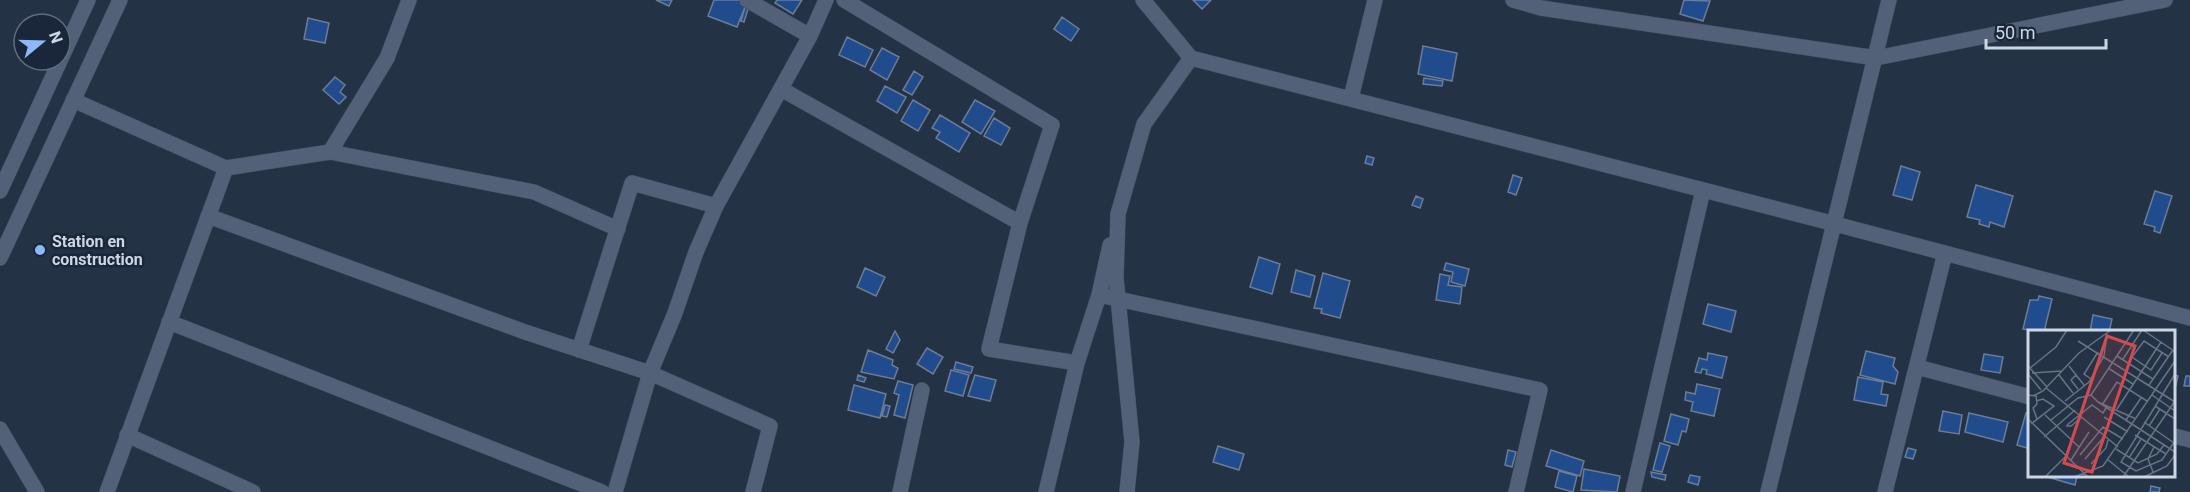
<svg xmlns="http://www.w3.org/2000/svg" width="2190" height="492" viewBox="0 0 2190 492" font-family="Roboto,sans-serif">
	<rect width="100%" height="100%" fill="#243246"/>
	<path fill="#204c8e" stroke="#6c7c94" stroke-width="1.5" d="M656,0H672L669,6Z
		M714,0H741L747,2L737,27L708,16Z
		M777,0H802L793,14L775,3Z
		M1193,0H1211L1202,9Z
		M1684,0L1710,1L1703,21L1680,14Z
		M745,7L748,9L744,22L741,21Z
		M1062,17L1079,29L1071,41L1054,29Z
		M308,18L329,23L325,43L304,39Z
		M847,37L873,50L865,67L839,55Z
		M1423,46L1457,53L1452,81L1418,74Z
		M882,48L899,57L887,80L870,70Z
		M914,71L923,77L912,95L903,90Z
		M335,77L345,85L340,92L346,97L339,104L323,90Z
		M1424,78L1443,81L1442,86L1423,84Z
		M885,86L906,97L897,113L877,101Z
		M913,100L930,110L918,131L901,121Z
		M975,100L995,111L981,134L962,122Z
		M940,115L970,133L959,152L936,138L940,132L932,128Z
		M994,118L1010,128L1001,145L984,136Z
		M1367,156L1374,158L1372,165L1365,163Z
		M1901,166L1920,172L1912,200L1893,195Z
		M1513,175L1522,178L1516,195L1508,192Z
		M1976,185L2013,196L2004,227L1990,222L1989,227L1979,224L1980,220L1967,217Z
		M2155,191L2172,196L2160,233L2154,231L2155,227L2144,224Z
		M1416,196L1423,199L1420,208L1412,205Z
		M1259,257L1280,264L1272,294L1250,287Z
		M1446,263L1469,269L1465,286L1451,282L1453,272L1444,270Z
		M865,268L885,277L876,296L857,287Z
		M1296,270L1315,276L1310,297L1291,292Z
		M1323,273L1350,281L1340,318L1321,313L1322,309L1314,308Z
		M1440,274L1450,276L1448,285L1462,287L1460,304L1436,300Z
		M2039,296L2052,299L2044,332L2023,329L2030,300H2038Z
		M1708,304L1736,311L1731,332L1703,324Z
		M2093,315L2112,319L2109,332H2090Z
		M895,331L900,340L893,353L886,349Z
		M927,348L943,357L933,374L917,364Z
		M868,350L893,360L892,365L898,368L894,379L861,372Z
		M1866,351L1895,358L1893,366L1898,372L1895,384L1860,375Z
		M1708,353L1727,357L1722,378L1706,374L1707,370L1702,369L1701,373L1695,372L1699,358L1707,360Z
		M1984,354L2003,357L2000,373L1981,370Z
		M956,362L973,367L971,373L954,369Z
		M951,370L969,375L963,396L945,391Z
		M858,375L866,378L864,382L857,380Z
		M975,375L996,380L990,401L968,396Z
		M2174,375L2178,376L2174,393Z
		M2186,376H2190V386H2184Z
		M1858,377L1883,382L1881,394L1888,395L1886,406L1854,400Z
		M898,381L913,385L905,418L894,415L899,395L894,393Z
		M1697,384L1720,389L1714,416L1691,411L1693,402L1685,400L1686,392L1695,394Z
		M854,385L886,394L880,418L848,410Z
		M885,405L890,406L887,417L882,416Z
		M1943,411L1962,415L1959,434L1939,431Z
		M1969,413L2008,422L2003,442L1965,432Z
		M2026,413L2030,414V449L2017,445Z
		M1671,414L1689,419L1686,432L1682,431L1678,445L1664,441Z
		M1660,443L1670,446L1662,472L1653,470Z
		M1218,446L1244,454L1239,470L1213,462Z
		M1908,448L1916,450L1913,459L1905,457Z
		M1508,450L1516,452L1512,467L1505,465Z
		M1551,450L1584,461L1580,476L1546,466Z
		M1584,469L1620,476L1617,492L1581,490Z
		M1559,471L1577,476L1573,492L1555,487Z
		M1651,472L1666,475L1665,480L1652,477Z
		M1690,475L1700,477L1698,485L1688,482Z
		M2044,476H2077L2075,485Z
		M2151,486L2160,488L2159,492H2150Z"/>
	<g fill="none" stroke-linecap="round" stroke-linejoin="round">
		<g stroke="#434e5f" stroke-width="16">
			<path id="street" d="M747,0L810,36
				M844,0L1052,125L1020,223L989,349L1077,363
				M1143,0L1191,58L1835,224L2190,318
				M1513,0L1541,8L1876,58L2165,0
				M781,89L1020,223
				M1351,98L1375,0
				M73,100L226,168L330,152L534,192L618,229
				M330,152L387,58L409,0
				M208,216L525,332L650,373L770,426L753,492
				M1099,295L1540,390L1516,492
				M169,322L602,492
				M579,350L632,183L716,206
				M1917,367L2030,397
				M0,429L37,492
				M127,435L253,492
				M2174,436L2190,440
				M107,492L226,168
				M615,492L650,373L675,313L696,252L716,206L810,36L826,0
				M900,492L922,390
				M1046,492L1077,363L1099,295L1110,245
				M1127,492L1132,442L1116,278L1118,214L1144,124L1191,58
				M1633,492L1703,190
				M1768,492L1889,0
				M1885,492L1945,253"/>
		</g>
		<g stroke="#434e5f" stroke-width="16">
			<path id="secondary" d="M0,191L88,0
				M0,258L120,0"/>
		</g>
		<use href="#street" stroke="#526178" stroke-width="15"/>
		<use href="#secondary" stroke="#526178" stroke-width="15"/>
	</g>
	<circle fill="#8db9fc" stroke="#1a273b" stroke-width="2" cx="40" cy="250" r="6"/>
	<g text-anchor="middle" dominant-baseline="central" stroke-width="5" stroke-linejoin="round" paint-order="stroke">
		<g font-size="16" font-weight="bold" fill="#cdd6e3" stroke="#1a273b" text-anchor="start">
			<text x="52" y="241">Station en<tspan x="52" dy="18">construction</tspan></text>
		</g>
	</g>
	<g transform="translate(2028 330)">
		<rect width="147" height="147" fill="#243246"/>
		<path fill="none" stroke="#687485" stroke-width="1.5" d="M115,0L146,21M50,11L147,72M134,23L123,40L104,27L116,11L141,27M89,26L125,49M95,29L114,0M0,36L19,57M41,36L56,55M2,38L28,17L39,0M80,38L105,54M4,43L34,41M0,44L13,60M147,44L93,132L108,141L134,130L147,111M31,45L45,63M48,45L43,50L50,59M63,49L56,44L70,22M121,55L145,20M18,58L90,117M0,65L8,66L9,74L5,78L9,89M63,65L70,72L108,89M124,65L147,81M5,66L15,61L51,23L83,0M37,71L61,52L76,26L79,4M70,72L147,122M74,75L89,52L119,71M127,76L147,89M89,79L133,12M17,85L51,117M76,87L100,102M0,89L60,147M23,90L50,68L63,65L106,0M98,90L113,68M116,92L146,113M3,94L26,76L15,69L8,71M39,95L64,75L75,83L78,78M38,96H43L54,87M121,96L132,79M107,105L138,124M16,107L47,80M88,119L110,133L129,124L136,115M52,125L75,97L95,109M101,128L113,109M57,129L76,107M79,129L101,147M43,130L61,102M63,134L78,118L80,110M125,142L120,129L126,117M17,147L37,127M46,147L75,136L147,31M95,147L147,71M116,147L139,136L147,125"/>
		<path fill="#d44b4d" fill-opacity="0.15" stroke="#d44b4d" stroke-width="3" d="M79,6L107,16L64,142L36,133Z"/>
		<rect width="147" height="147" fill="none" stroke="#cdd6e3" stroke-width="3"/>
	</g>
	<g transform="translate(42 42) rotate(71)"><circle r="28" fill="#1a273b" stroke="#626d7e" stroke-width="1.5"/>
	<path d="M0-4.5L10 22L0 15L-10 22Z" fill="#8db9fc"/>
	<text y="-9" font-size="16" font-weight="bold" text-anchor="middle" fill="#cdd6e3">N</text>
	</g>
	<path d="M1986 39v9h120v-9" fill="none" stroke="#cdd6e3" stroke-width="3"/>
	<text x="1995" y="39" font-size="18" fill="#cdd6e3" stroke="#1a273b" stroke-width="4.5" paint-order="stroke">50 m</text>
</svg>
